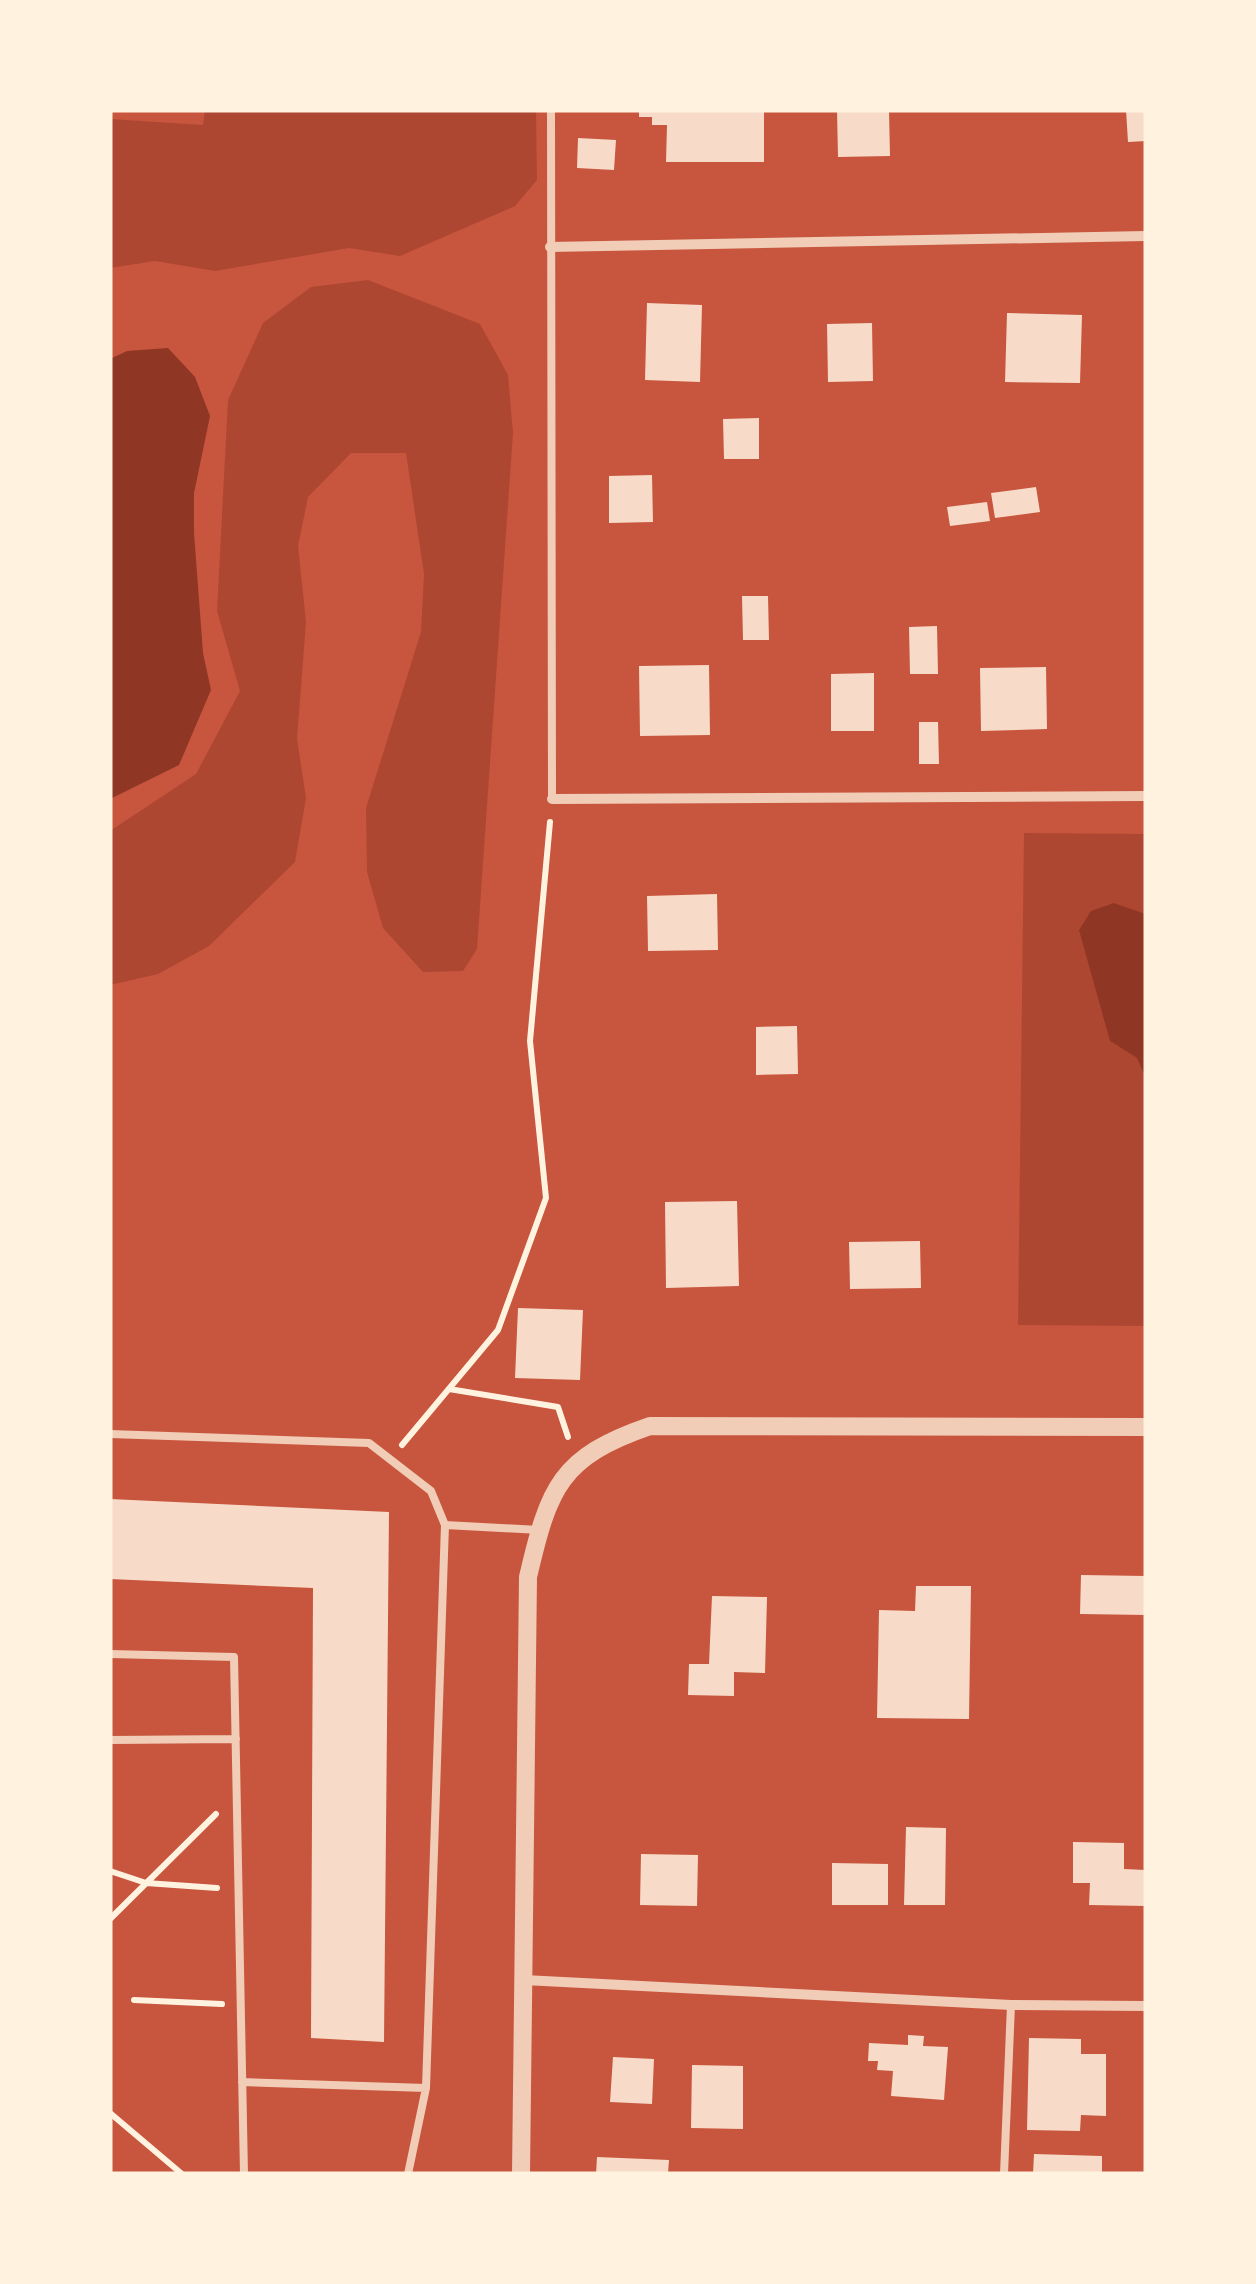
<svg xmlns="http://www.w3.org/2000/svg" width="1256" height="2284" viewBox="0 0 1256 2284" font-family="Inter,sans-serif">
	<rect width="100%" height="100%" fill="#c8553d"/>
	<path fill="#ae4732" d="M205,110H536L537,180L515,206L400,256L349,248L215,271L155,261L110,268V119L203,125Z
		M368,280L480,324L508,375L513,433L477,949L463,971L423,972L383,928L367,872L366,808L421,632L424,574L406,453H351L308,497L298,546L306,622L297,739L306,798L295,862L209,946L158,974L110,985V831L196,774L240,691L217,611L228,400L263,323L311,287Z
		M1024,833L1146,834V914L1114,903L1110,1041L1137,1058L1146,1079V1326L1018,1325Z"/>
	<path fill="#8f3625" d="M168,348L195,377L210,416L194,493V533L203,653L211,690L179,765L110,799V359L127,351Z
		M1114,903L1146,914V1079L1137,1058L1110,1041L1079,930L1091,911Z"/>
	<path fill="#f7dbc8" d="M639,110H764V162H666L667,125H652V117H639Z
		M837,110H889L890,156L838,157Z
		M1126,110H1146V141L1128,142Z
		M578,138L616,140L614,170L577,168Z
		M647,303L702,305L700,382L645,380Z
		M1007,313L1082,315L1080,383L1005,382Z
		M872,323L873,381L828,382L827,324Z
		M759,418V459H724L723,419Z
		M652,475L653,522L609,523V476Z
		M1036,487L1040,512L995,518L991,493Z
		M987,502L990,521L950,526L947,507Z
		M742,596H768L769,640H743Z
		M937,626L938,674H910L909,627Z
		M709,665L710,735L640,736L639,666Z
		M1046,667L1047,729L981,731L980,668Z
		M874,673V731H831V674Z
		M919,722H938L939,764H919Z
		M717,894L718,950L648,951L647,896Z
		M797,1026L798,1074L756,1075V1027Z
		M737,1201L739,1286L666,1288L665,1202Z
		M920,1241L921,1288L850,1289L849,1242Z
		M518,1308L583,1310L580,1380L515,1378Z
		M110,1499L389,1512L384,2042L311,2038L313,1588L110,1579Z
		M1081,1575L1146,1576V1615L1080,1614Z
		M916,1586H971L969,1719L877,1718L879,1610L915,1611Z
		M712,1596L767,1597L765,1673L734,1672V1696L688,1695L689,1664H709Z
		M906,1827L946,1828L945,1905H904Z
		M1073,1842L1124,1843V1869L1146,1870V1906L1089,1905L1090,1883H1073Z
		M641,1854L698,1855L697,1906L640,1905Z
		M832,1863L888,1864V1905H832Z
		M908,2035L924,2036L923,2046L948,2047L944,2100L891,2096L893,2071L877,2070L878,2061H868L869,2043L908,2045Z
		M1029,2038L1081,2039V2054H1106V2116L1081,2115L1080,2131L1027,2130Z
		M613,2057L654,2059L652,2104L610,2102Z
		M692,2065L743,2066V2129L691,2128Z
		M1034,2154L1102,2156V2174H1033Z
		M597,2157L669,2160L668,2174H596Z"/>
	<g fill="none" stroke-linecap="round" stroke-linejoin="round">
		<path stroke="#fff3e0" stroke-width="6" d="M449,1389L558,1407L568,1437
			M402,1445L498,1330L546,1198L530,1041L550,822
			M110,1871L146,1883L217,1888
			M110,1919L216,1814
			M134,2000L222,2004
			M110,2113L182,2174"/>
		<path stroke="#f1ccb7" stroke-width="8" d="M551,110L552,799
			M110,1434L369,1443L431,1491L445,1525L426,2088L408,2174
			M445,1525L539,1530
			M110,1654L234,1657L244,2174
			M110,1740L236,1739
			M242,2082L426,2088
			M1004,2174L1011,2005"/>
		<path stroke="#f1ccb7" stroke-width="10" d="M550,247L1146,236
			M552,799L1146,796
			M524,1980L1011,2005L1146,2006"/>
		<path stroke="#f1ccb7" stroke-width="18" d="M521,2174L528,1577C549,1487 560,1457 650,1426L1146,1427"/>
	</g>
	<rect width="1256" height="2284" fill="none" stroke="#fff3e0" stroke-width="225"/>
</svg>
